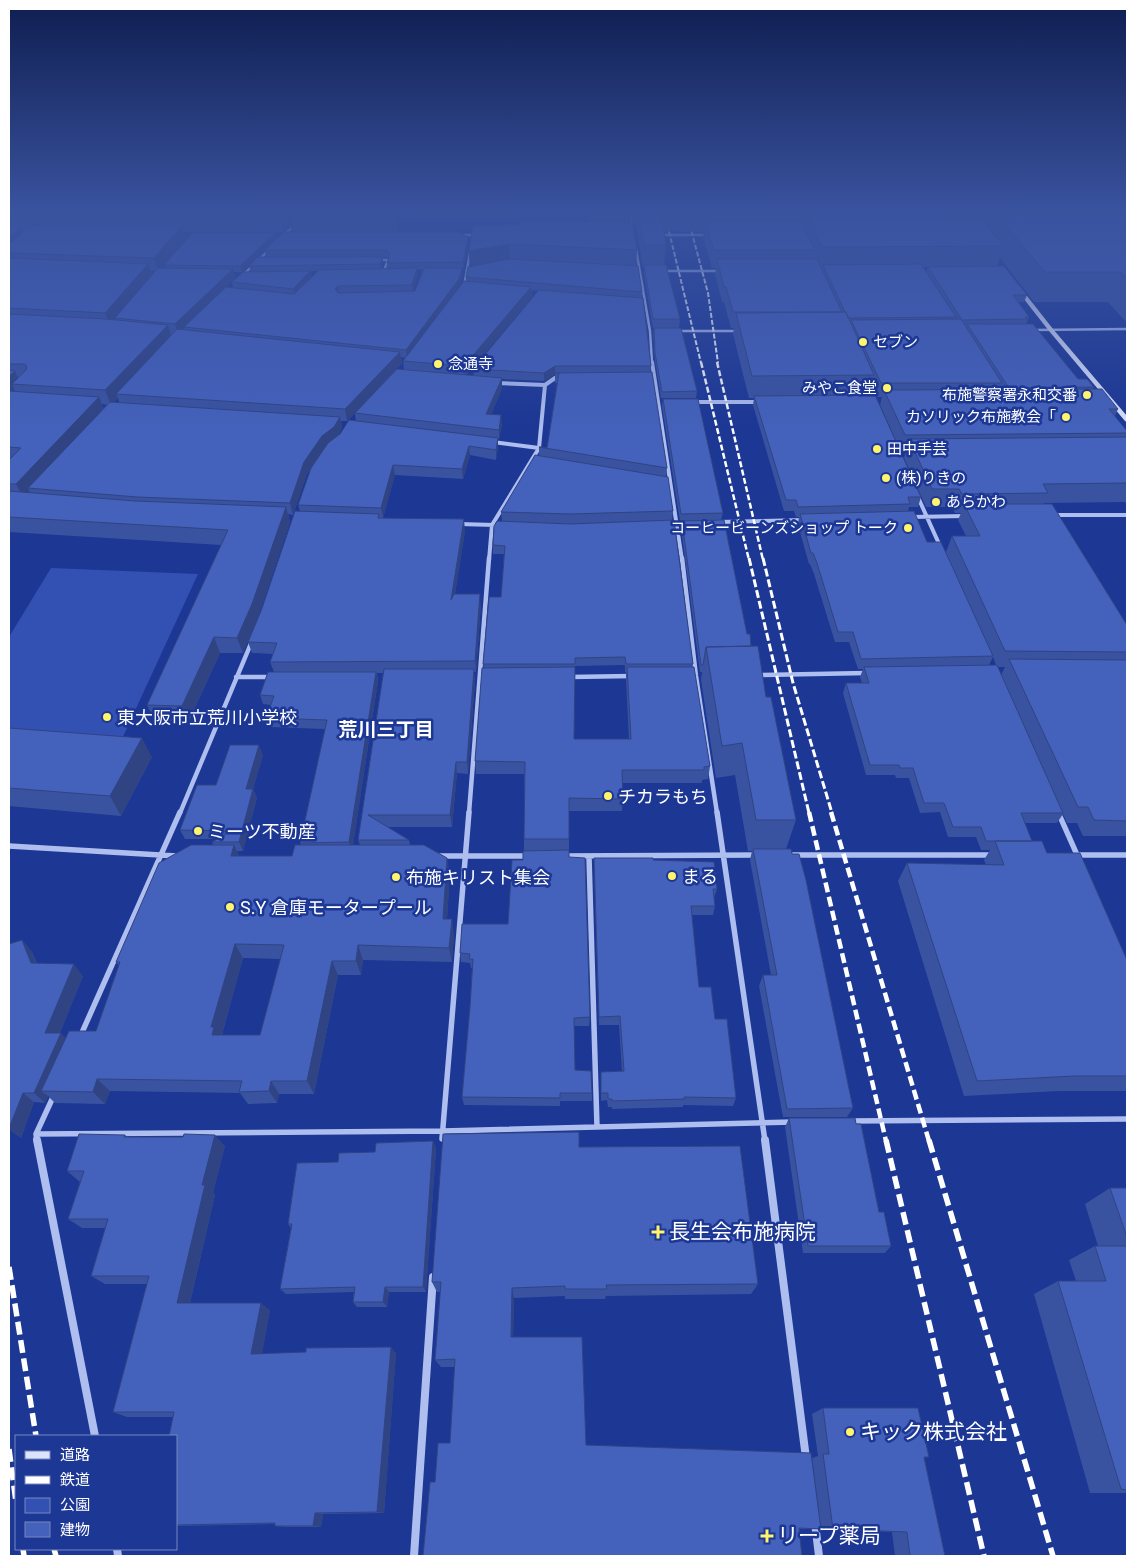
<svg xmlns="http://www.w3.org/2000/svg" width="1136" height="1565" viewBox="0 0 1136 1565" font-family="Roboto,'Noto Sans JP',sans-serif">
	<rect width="100%" height="100%" fill="#1c3794"/>
	<path fill="#3351b3" d="M51,568L198,574L121,741L9,737V637Z"/>
	<g fill="none" stroke-linecap="round" stroke-linejoin="round">
		<path stroke="#aebeef" stroke-width="2.5" d="M630,211L632,226
			M459,235H478
			M659,235H708
			M282,237L296,224
			M636,249L650,331L652,363
			M378,260H388L383,273
			M661,271H722
			M243,275L269,250
			M464,286L470,253
			M1033,330L1127,329
			M675,331H739"/>
		<path stroke="#aebeef" stroke-width="4" d="M652,362L682,560
			M496,383L545,385L555,378H560
			M692,402H759
			M493,442L539,448
			M917,495L940,546
			M1053,515H1127
			M911,517L965,516
			M718,522L805,520
			M459,524L495,525
			M489,560L492,525L539,448L545,385"/>
		<path stroke="#aebeef" stroke-width="4.5" d="M682,558L696,676L717,813
			M758,675L867,673
			M236,677H272
			M570,677L632,676
			M180,813L252,641
			M469,813L489,558"/>
		<path stroke="#aebeef" stroke-width="5.5" d="M717,812L765,1141
			M1058,812L1078,857
			M9,846L177,856
			M793,855H992
			M1075,855H1127
			M438,856H529
			M563,856L757,855
			M589,857L597,1127
			M80,1037L180,812
			M849,1121L1127,1119
			M36,1134L443,1131L793,1122
			M442,1139L469,812
			M37,1141L36,1134L54,1095"/>
		<path stroke="#aebeef" stroke-width="8" d="M37,1140L95,1436
			M765,1140L806,1458
			M815,1523L819,1556
			M117,1549L118,1556
			M414,1556L433,1277"/>
		<path fill="#dce3fb" fill-rule="evenodd" d="M1016,287H1020L1053,329L1127,416V422L1125,421L1049,331L1016,289Z"/>
		<path stroke="#fff" stroke-width="2" stroke-dasharray="5 2" stroke-linecap="butt" d="M664,211L701,363
			M686,211L708,293L718,363"/>
		<path stroke="#fff" stroke-width="2.5" stroke-dasharray="6 2.5" stroke-linecap="butt" d="M701,362L749,560
			M717,362L763,560"/>
		<path stroke="#fff" stroke-width="3" stroke-dasharray="8 3" stroke-linecap="butt" d="M749,558L809,813
			M763,558L793,683L832,813"/>
		<path stroke="#fff" stroke-width="4.5" stroke-dasharray="10 4.5" stroke-linecap="butt" d="M809,812L886,1141
			M831,812L929,1141"/>
		<path stroke="#fff" stroke-width="5.5" stroke-dasharray="13 5.5" stroke-linecap="butt" d="M886,1140L984,1556
			M929,1140L1053,1556
			M9,1267L36,1436
			M9,1449L16,1502
			M23,1549L24,1556
			M54,1549L56,1556"/>
	</g>
	<path fill="#3a53a1" fill-rule="evenodd" d="M9,211H403L397,232H314L468,237V243L463,269H462V275L460,286L466,282V277L470,267L469,251L506,226L519,225L589,222V211H631V221L637,250L636,266L642,292V298L651,366L650,372L667,468L666,476L673,511L672,520L693,664L692,667L710,766L708,779L702,780V783H623V799L622,811H569V857L590,1017L589,1026H574L575,1070L592,1093V1101H560V1106L464,1105L462,1097L470,1007L472,968H471L470,963L461,962L460,953L508,924L523,860L524,851V774H476L475,761L484,668L483,664L501,597L504,554H493V545L502,521L501,512L539,455V447L547,448L557,383H555V374L544,381L502,379V388L491,415L502,424L499,439H498V447L496,460L470,455L463,479L395,475L383,518L465,531L455,594L481,605L476,672H474L475,681L468,774L457,773L452,827H387L409,840L410,845L450,873L447,919L454,934L452,962L363,960L361,975H338L314,1094H279L277,1103L248,1104L240,1093L110,1091L105,1104L55,1103L48,1096L45,1103L34,1102L21,1138L9,1129L22,940L32,952L37,963L83,976L60,1033L66,1038L96,1031L119,966L116,962L213,845L212,842L217,839H185L180,830L216,785L263,755L253,789L257,798L243,851H237L239,856H292L301,845L300,843L325,729L270,727L266,718L271,705L263,704L260,695L274,672L270,662L273,654L252,653L248,642L261,611L300,511L298,505L326,447L307,474L293,515L288,514L290,522L257,620L243,653H220L189,721H155L147,705L221,545L9,532ZM290,225L292,232L265,250L266,257H388L389,258L387,263V269H381L383,263V257L249,266L251,272L318,271L312,277L310,271L232,282L233,288L226,287L235,278L234,272H242L276,238L275,233L164,265L165,268H161L186,239L184,232H283ZM423,269L415,291H413L418,276L417,270ZM151,271H155L152,275ZM531,290L538,291L473,369L474,376L466,375L532,297ZM401,357L406,358L403,361L404,369L389,376L402,363ZM118,398L119,402H114ZM101,404L107,405L103,408ZM355,413L356,421L338,435L342,428L341,421H347ZM625,665V672H626V680L629,739H574L575,666ZM377,673H383L358,840L360,845H353L378,681ZM243,958L281,959L260,1035H222Z
		M633,211H1127V323L1108,302H1034L1000,258L997,266L1027,295L1024,302H1018L1029,317L1026,324L1078,379L1094,387L1093,389L1118,409L1115,416L1127,433L1126,437H1127V505L1125,502L1044,503V504L1127,652V836H1083L1077,823H1067L1063,814L1057,823H1024L1032,841L1047,853L1127,960V1091H1059L964,1096L898,881L907,863L986,865L984,860L990,850H981L976,837H948L940,812L920,813L909,778H896L895,775H866L843,693L846,683H862L860,677L863,669H858L849,642H835L814,574L810,564H809L798,525L799,517H796L794,511H784L753,405L754,398H749L733,334L734,328H731L724,302H722L715,274L716,268H712L703,237L704,232L664,231L666,245L664,265L680,319L679,328L697,391L696,398H661L655,360L653,334L654,328H653L644,274V268H643L638,237V231H637ZM923,267H928L926,272ZM872,386L877,397H882L880,405L900,450H906L904,458L926,507H952L955,513H961L958,520L966,536H952L946,552L927,542L908,511L909,507H918L921,497L869,395ZM993,657L996,665H989ZM998,667H1005L1001,675Z
		M663,399L723,513L721,520L680,521L662,406Z
		M682,521L747,634L766,697L796,820L786,849L853,1108L847,1117H783L759,986L763,975H771L750,860L752,851H748L735,775L716,778L701,680L702,672H700L681,528Z
		M9,728L152,757L121,816L9,806Z
		M594,858L653,860L717,889L714,898L715,906L713,915H692L699,987L715,1019L736,1098L733,1106L683,1105V1107L612,1109V1107H608L607,1100L601,1101V1072L622,1071L619,1025H599Z
		M789,1118L879,1212L891,1246L885,1253H803L785,1127Z
		M125,1135L128,1137L225,1146L213,1193L215,1195L190,1303L270,1310L262,1353H396L384,1513L323,1514L321,1527H285L275,1526V1524L176,1526V1436L173,1417H127L113,1412L147,1284H105L91,1276L105,1228H82L68,1219L80,1182L67,1171Z
		M433,1141L436,1149L426,1292H389L387,1307H357L353,1302L354,1292L286,1294L280,1289L291,1228L288,1224L338,1162L375,1152Z
		M579,1147L758,1284L751,1294L606,1296L605,1299H565V1296L514,1298L513,1337L586,1445L821,1529H799L435,1482L450,1443L455,1367H441L435,1360L441,1292H437L432,1282Z
		M1110,1188H1127V1493H1090L1034,1294L1058,1281H1076L1069,1260L1095,1246H1098L1085,1204Z
		M823,1408L929,1457L924,1458L945,1556H895L892,1532L821,1530L812,1458L818,1456L812,1414Z"/>
	<path fill="#304483" d="M38,211H58L37,220L40,227L33,233L28,220Z
		M289,211H305L289,219L290,225L283,232L280,219Z
		M398,211H403L397,232L395,219Z
		M21,226L26,239L9,253V237Z
		M182,226L186,239L158,271L154,258Z
		M275,233L276,238L242,272L240,266Z
		M468,237V243L463,269V262Z
		M509,244L510,261L470,268L469,251Z
		M383,257V263L381,270L380,264Z
		M148,264L153,277L115,318L116,321L111,327L105,313Z
		M417,268L418,276L413,293L412,285Z
		M462,268V275L460,287L407,358L406,350Z
		M233,269L235,278L185,327H184V328L178,334L175,324Z
		M310,271L312,277L295,295L293,289Z
		M338,286L339,294L335,289Z
		M531,287L532,297L465,377L464,366Z
		M168,325L172,339L116,394L118,398L111,405L105,390Z
		M400,352L402,363L347,421L345,409Z
		M555,366V374L544,381V373Z
		M15,371L21,385L12,384L15,391L9,397V376Z
		M502,378V388L487,424L486,414Z
		M99,397L105,412L28,488L30,493L24,499L16,484Z
		M501,415L502,424L499,439V430Z
		M340,417L342,428L336,438L324,448L307,474L293,515L290,503L304,462L322,436Z
		M498,438V447L496,460V450Z
		M469,446L470,455L463,479L462,469Z
		M393,465L395,475L383,518L381,508Z
		M286,507L290,522L257,620L243,653L237,638Z
		M464,519L465,531L452,611L451,600Z
		M480,594L481,605L476,672L475,661Z
		M214,637L220,653L189,721L182,706Z
		M474,669L475,681L468,774L467,762Z
		M376,672L378,681L352,851L349,842Z
		M142,738L152,757L121,816L110,796Z
		M259,745L263,755L250,798L246,789Z
		M456,762L457,773L452,827L450,815Z
		M253,789L257,798L243,851L239,842Z
		M234,845L241,861L231,856Z
		M447,858L450,873L446,934L443,919Z
		M452,919L454,934L452,962L449,948Z
		M22,940L32,952L41,975L31,963Z
		M235,944L243,958L221,1038L212,1035L211,1027Z
		M358,945L363,960L361,975L356,961Z
		M332,961L338,975L314,1094L307,1081Z
		M74,964L83,976L56,1043L45,1033Z
		M61,1033L71,1044L41,1091L48,1096L45,1103L34,1093Z
		M97,1079L110,1091L105,1104L93,1092Z
		M271,1081L279,1094L277,1103L269,1091Z
		M23,1093L34,1102L21,1138L9,1129Z
		M215,1135L225,1146L213,1193L215,1195L188,1310L177,1303L202,1185Z
		M433,1141L436,1149L426,1292L423,1287Z
		M385,1287L389,1292L387,1307L383,1302Z
		M512,1288L514,1298L513,1345L511,1337Z
		M261,1303L270,1310L261,1360L251,1354Z
		M391,1347L396,1353L384,1513L377,1512Z
		M315,1513L323,1514L321,1527L313,1526Z"/>
	<path fill="#4461bb" stroke="#304483" fill-rule="evenodd" d="M9,211H38L28,220H9Z
		M47,211H289L280,219L37,220Z
		M298,211H398L395,219H289Z
		M994,211H1127V278L1121,272H1045Z
		M639,215H661L666,245H644Z
		M809,218L982,220L1004,246L822,247Z
		M590,221H632L637,250L509,244L469,251L473,226H506V225H519L520,222H590Z
		M705,221H801L815,250H714Z
		M9,226H21L9,237Z
		M30,226H182L154,258L9,253V244Z
		M284,232H458L468,237L463,262L387,263L390,254L387,250H265Z
		M192,233H275L240,266L164,265Z
		M258,257H383L380,264L249,266Z
		M9,258L148,264L105,313L9,308Z
		M510,259L638,266L642,292L466,277L468,267Z
		M717,259H817L842,312H733L726,287H724Z
		M921,264L956,317L848,318L846,312H845L823,265Z
		M644,265H666L680,319H653Z
		M1004,266L1027,295H1013L1029,317H1025L1027,319L962,320L928,267Z
		M158,268L233,269L175,324L115,318Z
		M417,268L412,285L338,286L335,289L338,293L415,291L424,268H462L459,279L406,350L184,327L226,287L294,294L319,270Z
		M310,271L293,289L232,282L243,272Z
		M464,281L531,287L464,366L403,361Z
		M539,290L643,298L651,366H555L544,373L473,369Z
		M846,312L874,375L752,376L736,313Z
		M9,314L106,319L168,325L105,390L12,384L26,370L27,366L24,364H9Z
		M961,319L1002,383H881L851,320Z
		M967,324H1033L1078,379H1087L1094,387L1009,388Z
		M654,328H681L697,391L662,392L655,353Z
		M177,329L400,352L345,409L116,394Z
		M397,369L502,378L486,414L501,415L499,430L355,413Z
		M9,370L15,371L9,376Z
		M652,372L667,468L539,447L547,448L559,373H555Z
		M1102,389L1118,409H1109L1127,431V433L905,435L884,390Z
		M9,391L99,397L16,484H9V460L21,448L9,447Z
		M875,395L921,497H908L910,504L798,507L796,500H786L754,396Z
		M663,399H698L723,513L681,514Z
		M110,402L340,417L334,427L322,436L304,462L290,503L137,497L28,488Z
		M349,420L498,438L496,450L469,446L462,469L393,465L381,508L298,505L311,468L328,443L340,434Z
		M1127,437V483L1043,484L1048,493L962,494L959,489H932L909,439Z
		M535,455L668,477L673,511L570,514L501,512Z
		M9,491L135,501L286,507L252,604L237,638L214,637L182,706L147,705L228,530L9,517Z
		M964,504H1052L1127,625V652L1005,651L952,536H980Z
		M295,511L379,514L378,518L464,519L451,600L454,594H480L475,661L270,662L277,643L248,642L261,611Z
		M914,511L927,542H941L993,656L861,659L853,632H838L817,563L813,553H811L800,514Z
		M674,520L693,664H626L625,657L575,658V664H483L489,597H501L505,546L493,545L494,526L497,521L570,524Z
		M724,520L747,634H750L751,646L706,647L703,665H701L682,521Z
		M758,646L766,697H771L796,820H756L742,743L722,746L706,647Z
		M1009,659L1127,660V821L1094,820L1088,807H1078Z
		M997,665L1063,813H1021L1032,841H986L981,827H953L944,803H924L913,768H900L899,765H870L846,683H869L864,667Z
		M575,667L574,739H631L627,667H694L710,766L704,767V770H622L623,799L569,798V839H524L525,762L475,761L482,668Z
		M384,669H474L467,762H456L450,815H368L409,840H358Z
		M268,672H376L349,842L300,843L327,720L266,718L274,696L260,695Z
		M9,728L142,738L110,796L9,788Z
		M230,745H259L246,789H253L239,842H212L232,831L180,830L197,785H216Z
		M995,841H1042L1047,853H1080L1127,960V1076H1075L977,1081L907,863L1004,865Z
		M191,845H234L231,856H292L295,845H424L447,858L443,919H452L449,948L358,945L356,961H332L307,1081H271L269,1091L239,1092L242,1081L97,1079L93,1092L41,1091L69,1031H96L120,962H116L159,863ZM235,944L284,945L260,1035H212L214,1027H211Z
		M753,849H791L792,854H799L806,880L853,1108L787,1109L763,975H777Z
		M569,850V857L585,858L590,1017L574,1018L575,1070L591,1071L592,1093H560V1098L462,1097L470,1007L473,959H469L470,954L460,953L462,924H508L512,860H523V851Z
		M594,858H653V860L714,862L717,889H713L715,906H691L699,987H711L715,1019H727L736,1098L684,1097L685,1099L612,1101V1099H608V1093H601V1072L624,1071L620,1016L599,1017Z
		M22,940L31,963L74,964L45,1033H61L34,1093H23L9,1128V944Z
		M789,1118H855L856,1124H861L879,1212H884L891,1246H808Z
		M579,1132V1147L740,1146L758,1284L606,1285L607,1289H565V1286L512,1288L511,1337H582L586,1445L811,1453L821,1529L799,1528L802,1556H423L430,1482H435L438,1443H450L455,1359L435,1360L441,1282H432L443,1134Z
		M79,1134L125,1135L124,1137H183L184,1134L215,1135L202,1185H205L177,1303H261L251,1354L306,1352V1348L391,1347L377,1512L315,1513L313,1526H275V1523L176,1525V1436H169L174,1412H113L149,1276H91L108,1219H68L84,1171H67Z
		M433,1141L423,1287H385L383,1302H353L355,1287L280,1289L292,1224H288L297,1163L338,1162L339,1153L375,1152L376,1143Z
		M1110,1188H1127V1237Z
		M1095,1246H1127V1490L1121,1489L1058,1281H1106Z
		M823,1408H918L929,1457H924L945,1556H910L907,1532L833,1529L823,1454H829Z"/>
	<linearGradient id="sky" x2="0" y2="1"><stop stop-color="#0f1e51"/><stop offset="0.49" stop-color="#3a539f"/><stop offset="1" stop-color="#3a539f" stop-opacity="0"/></linearGradient>
	<rect width="1136" height="430" fill="url(#sky)"/>
	<g fill="#fff46c" stroke="#1c3794" stroke-width="2">
		<circle cx="863" cy="342" r="5"/>
		<circle cx="438" cy="364" r="5"/>
		<circle cx="887" cy="388" r="5"/>
		<circle cx="1087" cy="395" r="5"/>
		<circle cx="1066" cy="417" r="5"/>
		<circle cx="877" cy="449" r="5"/>
		<circle cx="886" cy="478" r="5"/>
		<circle cx="936" cy="502" r="5"/>
		<circle cx="908" cy="528" r="5"/>
		<circle cx="107" cy="717" r="5"/>
		<circle cx="608" cy="796" r="5"/>
		<circle cx="198" cy="831" r="5"/>
		<circle cx="672" cy="876" r="5"/>
		<circle cx="396" cy="877" r="5"/>
		<circle cx="230" cy="907" r="5"/>
		<path d="M655.5 1224.5h5v5h5v5h-5v5h-5v-5h-5v-5h5z"/>
		<circle cx="850" cy="1432" r="5"/>
		<path d="M764.5 1528.5h5v5h5v5h-5v5h-5v-5h-5v-5h5z"/>
	</g>
	<g text-anchor="middle" dominant-baseline="central" stroke-width="5" stroke-linejoin="round" paint-order="stroke">
		<g font-size="15" fill="#fff" stroke="#1c3794" text-anchor="start">
			<text x="873" y="342">セブン</text>
			<text x="448" y="364">念通寺</text>
			<text x="877" y="388" text-anchor="end">みやこ食堂</text>
			<text x="1077" y="395" text-anchor="end">布施警察署永和交番</text>
			<text x="1056" y="417" text-anchor="end">カソリック布施教会「</text>
			<text x="887" y="449">田中手芸</text>
			<text x="896" y="478">(株)りきの</text>
			<text x="946" y="502">あらかわ</text>
			<text x="898" y="528" text-anchor="end">コーヒービーンズショップ トーク</text>
		</g>
		<g font-size="18" fill="#fff" stroke="#1c3794" text-anchor="start">
			<text x="117" y="717">東大阪市立荒川小学校</text>
			<text x="618" y="796">チカラもち</text>
			<text x="208" y="831">ミーツ不動産</text>
			<text x="682" y="876">まる</text>
			<text x="406" y="877">布施キリスト集会</text>
			<text x="240" y="907">S.Y 倉庫モータープール</text>
		</g>
		<g font-size="19" font-weight="bold" fill="#fff" stroke="#1c3794">
			<text x="386" y="729">荒川三丁目</text>
		</g>
		<g font-size="21" fill="#fff" stroke="#1c3794" text-anchor="start">
			<text x="669" y="1232">長生会布施病院</text>
			<text x="860" y="1432">キック株式会社</text>
			<text x="777" y="1536">リープ薬局</text>
		</g>
	</g>
	<rect width="1136" height="1565" fill="none" stroke="#ffffff" stroke-width="20"/>
	<rect x="15" y="1435" width="162" height="115" fill="#1c3794" stroke="#7787bf"/>
	<rect x="25" y="1451" width="25" height="8" fill="#dce3fb" stroke="#7787bf"/>
	<text x="60" y="1460" font-size="15" fill="#ffffff">道路</text>
	<rect x="25" y="1476" width="25" height="8" fill="#ffffff" stroke="#7787bf"/>
	<text x="60" y="1485" font-size="15" fill="#ffffff">鉄道</text>
	<rect x="25" y="1498" width="25" height="15" fill="#3351b3" stroke="#7787bf"/>
	<text x="60" y="1510" font-size="15" fill="#ffffff">公園</text>
	<rect x="25" y="1522" width="25" height="15" fill="#4461bb" stroke="#7787bf"/>
	<text x="60" y="1535" font-size="15" fill="#ffffff">建物</text>
</svg>
